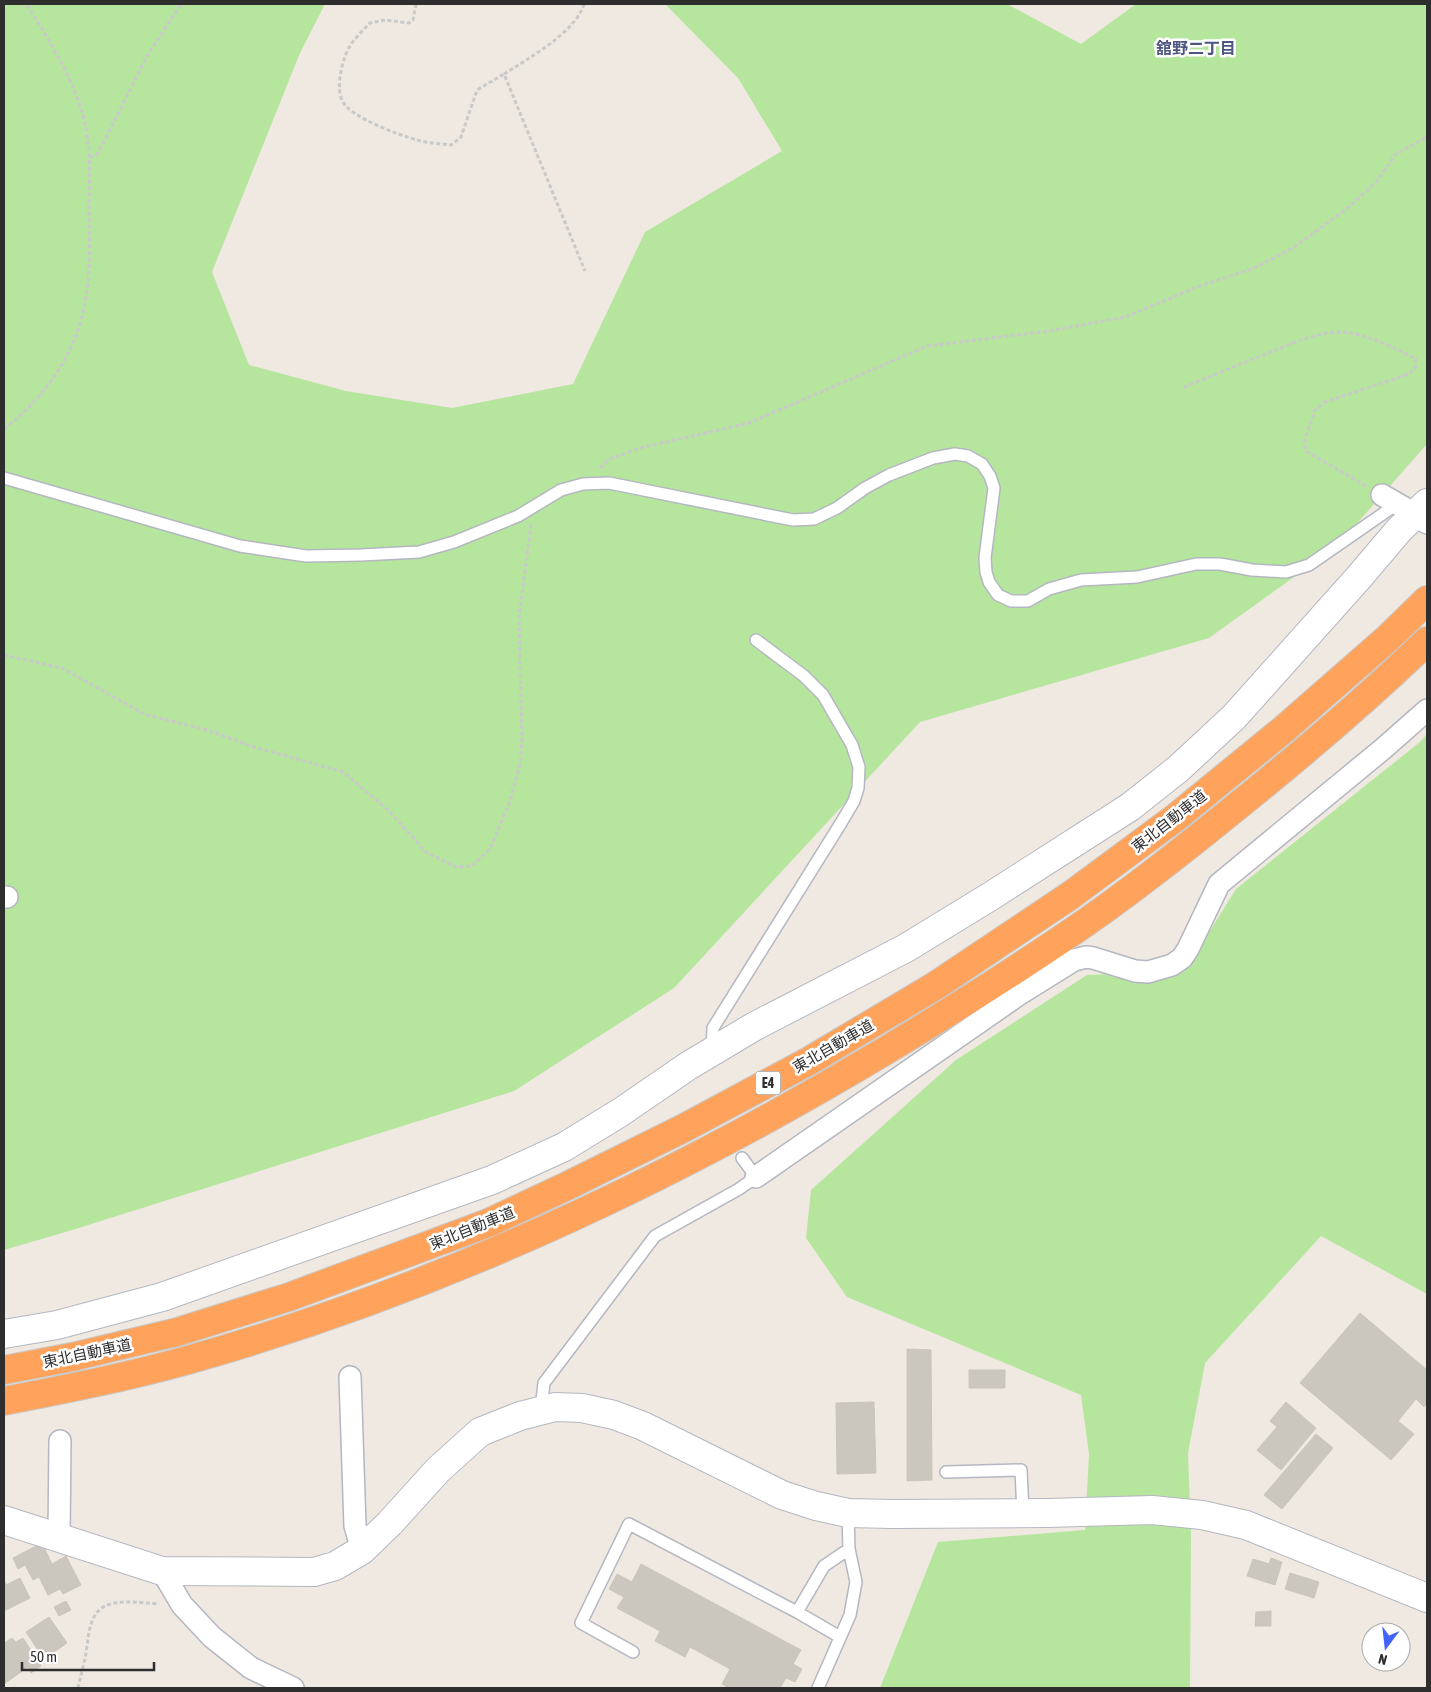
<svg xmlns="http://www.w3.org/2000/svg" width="1431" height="1692" viewBox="0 0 1431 1692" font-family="'Asap Condensed','Noto Sans JP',sans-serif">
	<rect width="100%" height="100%" fill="#efe9e1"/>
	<path fill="#b6e59e" d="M4,4H325L300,53L212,272L249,365L346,391L452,408L573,384L645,232L782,151L738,78L665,4H1007L1081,44L1136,4H1427V444L1337,546L1209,638L920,722L674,988L514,1091L69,1231L4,1250Z
		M1427,734V1294L1321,1236L1205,1363L1188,1453L1191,1536L1190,1688H880L938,1542L1085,1530L1089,1454L1081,1395L847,1297L806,1238L811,1190L956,1060L1087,975L1185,971L1236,889L1420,742Z"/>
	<path fill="#cbc7bf" stroke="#cbc5ba" d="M1360,1313L1427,1370V1403L1424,1407L1416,1399L1398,1421L1414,1434L1391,1460L1300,1383Z
		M907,1349L931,1350L932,1480L907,1481Z
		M969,1370H1005V1388H969Z
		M874,1402L876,1473L837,1474L836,1403Z
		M1286,1402L1316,1428L1281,1470L1257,1450L1277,1427L1270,1421Z
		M1316,1434L1333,1448L1282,1509L1264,1495Z
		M42,1543L52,1564L66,1556L81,1585L63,1594L60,1589L48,1595L39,1577L33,1580L25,1565L18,1569L13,1558Z
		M1271,1558L1282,1562L1275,1585L1247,1576L1253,1559L1269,1564Z
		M641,1564L801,1650L793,1664L802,1669L795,1682L786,1678L780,1688H782H729L722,1684L730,1669L690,1647L685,1657L655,1641L660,1631L617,1608L624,1597L609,1589L617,1574L632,1582Z
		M1290,1573L1319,1582L1314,1598L1285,1589Z
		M20,1578L30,1598L4,1611V1580L6,1585Z
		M66,1601L71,1610L59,1616L54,1607Z
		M1271,1611V1626H1255L1256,1612Z
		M49,1617L67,1643L44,1659L26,1632Z
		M12,1638L16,1642L23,1638L41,1666L31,1673L28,1667L4,1684V1643Z"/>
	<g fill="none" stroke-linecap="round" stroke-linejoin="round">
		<g stroke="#b4b7c1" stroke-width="14">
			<path id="lane" d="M4,478L240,546L306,556L361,555L419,552L454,542L518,516L561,490L583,484L609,483L793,520L814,519L837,508L865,488L889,475L933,458L955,454L968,456L982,464L990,476L994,488L985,558L986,572L989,582L998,595L1011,601H1028L1049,589L1081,580L1137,577L1196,564H1220L1252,570L1286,572L1309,565L1397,504
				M712,1049L713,1028L841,823L854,801L858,788L859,767L852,745L823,695L804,676L756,640
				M541,1409L544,1383L655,1236L739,1189L756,1177L742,1158
				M946,1472L1021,1470L1023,1513
				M797,1612L824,1566L849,1549
				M633,1652L581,1623L629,1524L797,1612L840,1637
				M818,1688L850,1615L856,1582L849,1549L848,1513"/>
		</g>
		<g stroke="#b4b7c1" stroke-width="24">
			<path id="street" d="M1382,495L1415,514L1427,523
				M4,897H7
				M756,1177L1021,993L1074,960L1086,957L1093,958L1135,971L1148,972L1172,965L1182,958L1188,949L1219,884L1384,748L1427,710
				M350,1377L355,1526L362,1550
				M59,1537L60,1441
				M162,1571L182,1605L212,1637L251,1668L293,1688"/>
		</g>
		<g stroke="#b4b7c1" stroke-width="30">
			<path id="secondary" d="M4,1334L57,1325L162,1297L492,1180L564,1147L621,1112L688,1066L755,1026L906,948L991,896L1130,807L1178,769L1234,717L1360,576L1399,530L1427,503
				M4,1520L162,1571L314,1572L335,1566L362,1550L390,1523L438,1470L480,1432L520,1416L555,1407L582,1408L614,1415L643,1426L782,1495L816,1506L848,1513L893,1514L1047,1513L1152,1510L1202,1515L1246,1525L1427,1598"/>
		</g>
		<g stroke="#c9c9c9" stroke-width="30">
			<path id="highway" d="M4,1370L72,1357L177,1332L289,1297L488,1223L567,1186L684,1128L809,1061L935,986L1071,895L1175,818L1284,729L1388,638L1427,600
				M4,1401C66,1389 127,1377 188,1360C433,1291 667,1182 885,1051C953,1010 1020,968 1085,923C1148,879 1208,830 1267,782C1322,737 1376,690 1427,641"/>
		</g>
		<path stroke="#c9c9c9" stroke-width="3" stroke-dasharray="4 2.5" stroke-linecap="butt" d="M416,4L413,20L409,23L385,20L370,23C363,30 355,38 350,46C342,59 335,88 343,102C352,118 399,135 417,140C428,143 440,144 451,145L461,137L477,90L504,74
			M584,4C576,32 529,58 504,74L585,271
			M90,158L98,153L147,56L181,4
			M1184,387C1212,376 1240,364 1268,353C1291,344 1316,332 1341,332C1362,332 1398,349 1416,359C1417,370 1412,372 1403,376L1325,402L1315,410L1304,442L1306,451L1366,486
			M4,429C41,401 73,358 83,312C92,277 89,238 89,202C90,168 91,133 78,100C65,66 46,34 26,4
			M600,468L610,459L640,448L749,423L927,346L1049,331L1125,317L1197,287L1254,268L1293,248L1349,207L1376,182L1396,154L1427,137
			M4,655L62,668L144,714L210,731L254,747L343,772L388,810L426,852L456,867L472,866L490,849L510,801L520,764L522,740L519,617L531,525
			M78,1688C80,1678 83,1668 85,1658C89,1641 87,1615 105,1606C121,1599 143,1603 159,1604"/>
		<use href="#lane" stroke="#fff" stroke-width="11"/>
		<use href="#street" stroke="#fff" stroke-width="21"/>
		<use href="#secondary" stroke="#fff" stroke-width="28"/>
		<use href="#highway" stroke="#ffa35c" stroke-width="28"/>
	</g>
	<g text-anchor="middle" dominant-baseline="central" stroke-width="5" stroke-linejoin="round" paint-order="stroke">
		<rect fill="#fff" stroke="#6d6d6d" stroke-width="1" x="755.5" y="1071.5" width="25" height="23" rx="4"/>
		<g font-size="14" font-weight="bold" fill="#2e2e2e">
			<text x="768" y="1083">E4</text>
		</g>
		<g font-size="15" fill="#2e2e2e" stroke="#fff">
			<text transform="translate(1169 821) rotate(-38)">東北自動車道</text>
			<text transform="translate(833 1046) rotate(-30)">東北自動車道</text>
			<text transform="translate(472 1228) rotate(-22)">東北自動車道</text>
			<text transform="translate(87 1353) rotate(-12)">東北自動車道</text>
		</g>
		<g font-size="16" font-weight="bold" fill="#4d5680" stroke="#fff">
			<text x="1196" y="48">舘野二丁目</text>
		</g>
	</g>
	<rect width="1431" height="1692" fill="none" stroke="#2e2e2e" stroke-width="10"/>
	<g transform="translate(1386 1647) rotate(195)"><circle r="24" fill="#ffffff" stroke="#ababab"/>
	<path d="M0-4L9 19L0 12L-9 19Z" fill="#4264fb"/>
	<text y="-8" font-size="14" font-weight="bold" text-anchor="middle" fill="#2e2e2e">N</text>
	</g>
	<path d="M22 1662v8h132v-8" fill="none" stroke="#2e2e2e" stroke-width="2.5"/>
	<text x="30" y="1662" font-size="15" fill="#2e2e2e" stroke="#ffffff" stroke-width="4" paint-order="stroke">50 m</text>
</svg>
